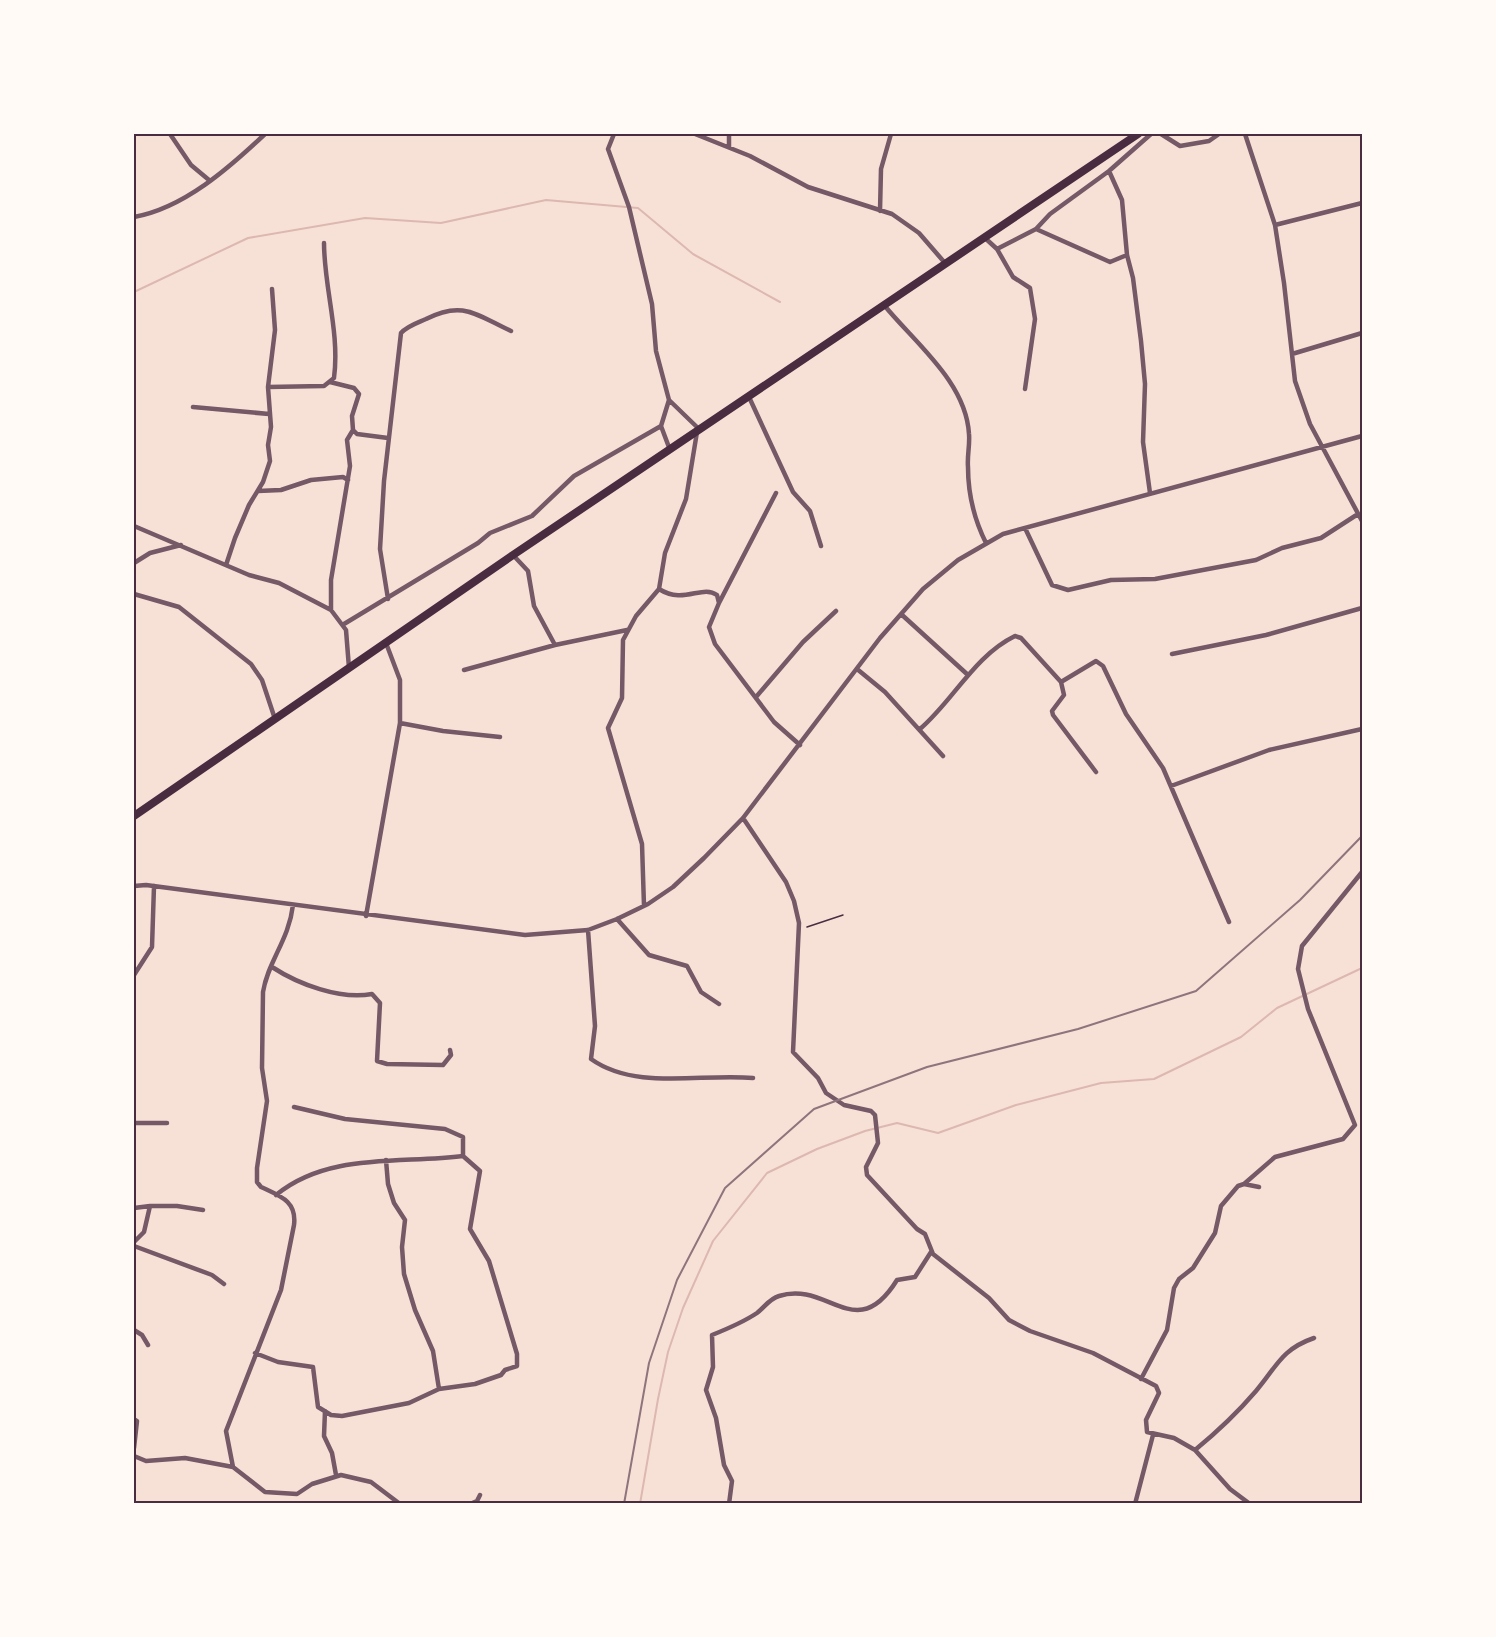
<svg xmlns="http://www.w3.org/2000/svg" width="1496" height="1637" viewBox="0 0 1496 1637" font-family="Barlow,sans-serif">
	<rect width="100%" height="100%" fill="#f7e1d7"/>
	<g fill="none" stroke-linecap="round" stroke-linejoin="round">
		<path stroke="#dcb8b0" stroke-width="2" d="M134,292L248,238L365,218L441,223L546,200L638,208L693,254L780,302
			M640,1504L658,1399L668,1352L683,1308L713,1241L767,1173L817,1149L865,1131L897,1123L938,1133L1016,1105L1101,1083L1154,1079L1241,1037L1277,1008L1362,968"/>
		<path stroke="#4a2c40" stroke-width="1.5" d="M807,927L843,915"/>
		<path stroke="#755966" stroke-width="4.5" d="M170,134L191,165L209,180
			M614,134L608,149L629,207L652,304L656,351L669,400L699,429
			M695,134L750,156L808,187L892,214L919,233L945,263
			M1161,134L1180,146L1209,141L1219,134
			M1245,134L1275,225L1284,283L1295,381L1310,424L1362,521
			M729,147V134
			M1109,171L1122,200L1127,255L1133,278L1141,341L1145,384L1143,442L1150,493
			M880,211L881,169L891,134
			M134,217C184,208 229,168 265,134
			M1275,225L1362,203
			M1036,229L1110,262L1127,255
			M985,238L997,249L1013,277L1030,288L1035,319L1025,389
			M997,249L1036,229L1050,214L1109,171L1151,134
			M884,305C915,343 966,382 969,434C970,445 967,456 968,467C968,494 974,519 986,543
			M1292,354L1362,333
			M330,382L354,388L359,394L352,416L353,430L347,440L350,466L331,580V610
			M268,387L324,386L334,378C340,333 324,287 324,243
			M749,397L793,492L810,511L821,546
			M669,400L661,426L670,450
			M193,407L269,414
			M353,430L357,434L388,438
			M258,491L281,490L311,480L343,477L348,480
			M134,526L249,575L279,583L331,610L346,630L349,668
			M1025,528L1052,585L1068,590L1111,580L1155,579L1256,560L1282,548L1321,538L1358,514
			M513,555L528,571L534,606L555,645
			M134,563L150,553L181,545
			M226,565L235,538L249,505L263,482L270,461L268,445L271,427L268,387L275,330L272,289
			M659,589C684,605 702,584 717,595L719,603L709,627L715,644L774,722L800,745
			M134,594L179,607L251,664L262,680L275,719
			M388,599L380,549L384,481L401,333C407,326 417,323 426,319C463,300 476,315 511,331
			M719,603L776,493
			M901,614L968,675
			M344,624L478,543L490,533L532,516L574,476L661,426
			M1172,654L1266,635L1362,608
			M857,669L885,692L943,756
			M464,670L555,645L627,630
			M1061,682L1096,661L1103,666L1126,714L1163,768L1229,922
			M756,697L803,642L836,611
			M400,723L443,731L500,737
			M920,729C953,701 974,656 1015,636L1021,638L1061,682L1064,695L1052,711L1053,715L1096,772
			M1171,786L1269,750L1362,729
			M743,818L786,882L794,901L799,923L793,1052L818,1078L826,1093L844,1105L871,1111L875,1115L878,1143L866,1167L867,1175L917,1229L925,1234L933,1254L989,1298L1009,1320L1030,1331L1093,1353L1156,1386L1159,1393L1146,1420L1147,1432L1174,1438L1195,1450L1230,1489L1250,1504
			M134,886L146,885L525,935L588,930L617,919L648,904L673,887L704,858L743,818L880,638L923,589L958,560L1003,534L1362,436
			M293,905C289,940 268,961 263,992L262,1068L267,1101L257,1168V1182L261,1187C280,1196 297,1201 294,1225L281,1290L226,1431L233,1467L265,1492L297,1494L312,1484L341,1475L371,1482L400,1504
			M644,906L642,844L608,728L622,698L623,640L636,616L659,589L665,553L686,499L697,432
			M366,916L400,723V680L386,643
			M617,919L649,955L687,966L701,992L719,1004
			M588,930L595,1026L591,1059C636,1091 701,1073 753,1078
			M272,967C298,984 340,1000 372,994L380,1003L377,1061L387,1064L443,1065L451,1055L450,1050
			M134,975L152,947L154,886
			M134,1123H167
			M386,1160L388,1184L394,1203L405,1220L402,1247L404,1274L415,1310L433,1351L439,1389
			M1244,1184L1275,1157L1343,1139L1355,1125L1308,1009L1298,969L1302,946L1362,872
			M276,1195C328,1152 401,1164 463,1156V1137L445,1129L345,1119L294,1107
			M134,1208L150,1206
			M134,1242L144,1232L150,1206H177L203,1210
			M134,1246L212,1275L224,1284
			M134,1330L142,1335L148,1345
			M255,1353L278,1362L313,1367L318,1407L331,1415L342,1416L409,1403L439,1389L475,1384L501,1375L505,1370L517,1366V1354L489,1261L470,1229L480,1171L463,1156
			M1141,1379L1167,1330L1174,1288L1179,1279L1193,1268L1215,1233L1221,1206L1238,1186L1244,1184L1259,1187
			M325,1411L324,1436L332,1453L336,1475
			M134,1419L137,1421L134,1448
			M1195,1450C1217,1432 1238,1412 1256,1391C1277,1366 1282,1349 1314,1338
			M134,1456L146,1461L185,1458L233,1467
			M462,1504H465
			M470,1504L477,1501L480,1495
			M729,1504L732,1481L724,1465L716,1418L706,1390L713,1367L712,1335C727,1329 742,1323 757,1313C765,1307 769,1299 779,1296C828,1280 856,1346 897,1280L915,1277L931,1252
			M1135,1504L1153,1435"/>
		<path stroke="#4a2c40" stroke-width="8" d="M134,816L513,555L1138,134"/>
		<path stroke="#8f747c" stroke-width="2" d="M624,1504L649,1363L677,1280L725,1188L814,1109L927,1067L1078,1029L1196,991L1300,900L1362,836"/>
	</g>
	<rect width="1496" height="1637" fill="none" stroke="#fffaf5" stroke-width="270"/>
	<rect x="135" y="135" width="1226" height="1367" fill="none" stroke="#4a2c40" stroke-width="2"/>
</svg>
